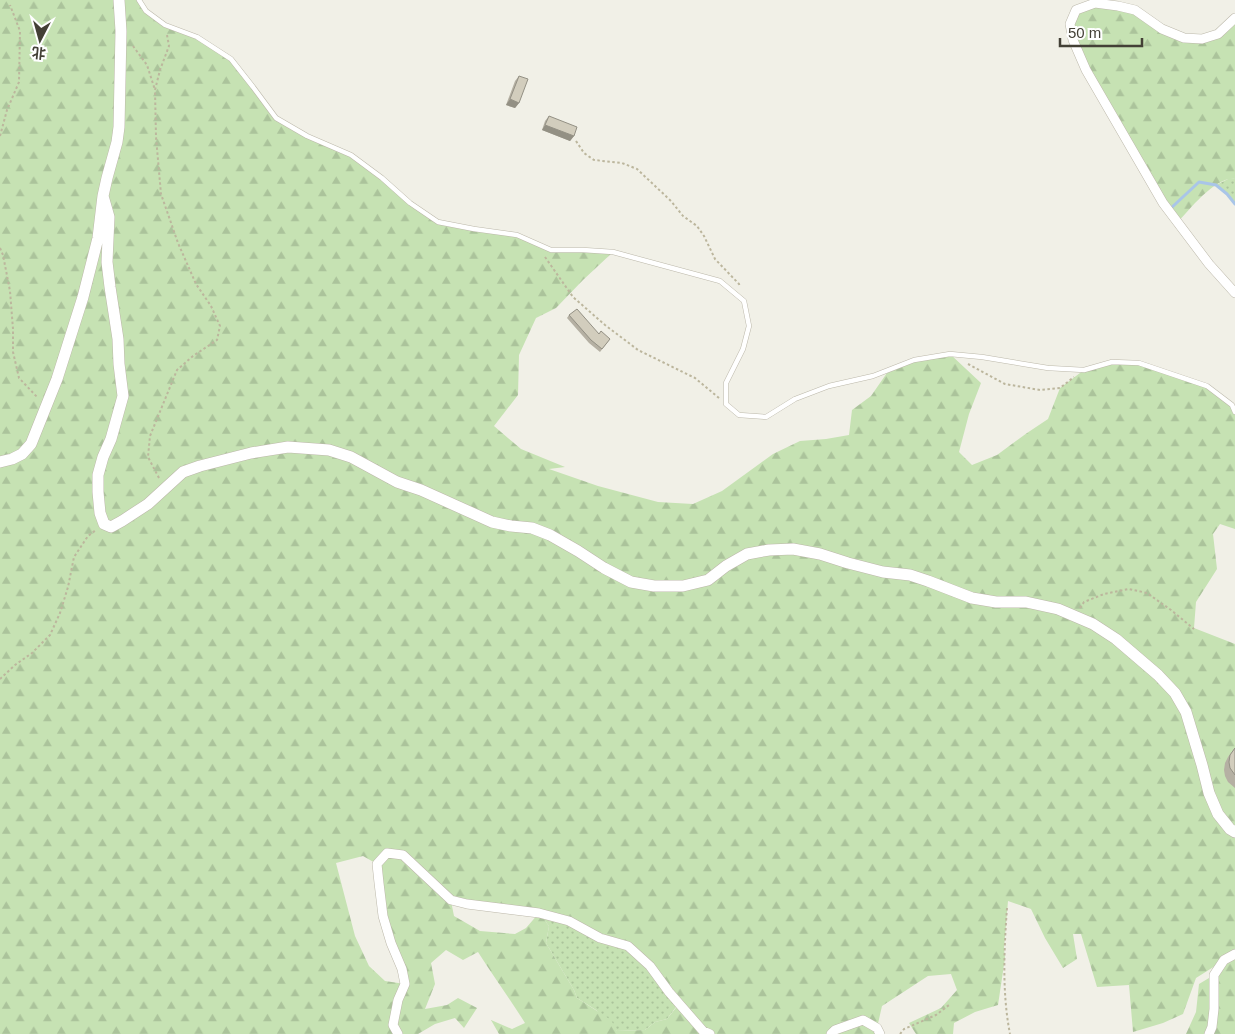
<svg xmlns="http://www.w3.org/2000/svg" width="1235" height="1034" viewBox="0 0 1235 1034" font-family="Arial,'Noto Sans SC',sans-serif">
	<defs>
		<pattern id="grass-dots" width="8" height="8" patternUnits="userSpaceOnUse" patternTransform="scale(1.25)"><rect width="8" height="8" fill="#c6e2b3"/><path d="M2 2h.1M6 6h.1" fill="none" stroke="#abc39b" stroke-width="1.8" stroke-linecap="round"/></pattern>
		<pattern id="forest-firs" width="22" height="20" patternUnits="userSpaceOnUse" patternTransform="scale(1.25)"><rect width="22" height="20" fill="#c6e2b3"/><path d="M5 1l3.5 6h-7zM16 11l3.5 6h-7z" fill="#abc39b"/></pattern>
	</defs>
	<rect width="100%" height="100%" fill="#f1f0e7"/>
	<path fill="url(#grass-dots)" d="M1230,178L1235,179V204L1227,194L1216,185Z
		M539,913L628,946L679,1003L667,1019L655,1022L645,1030L617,1031L596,1010L577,998L574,990L546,943L549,926Z"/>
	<path fill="url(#forest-firs)" fill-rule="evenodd" d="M0,0H139L146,11L165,25L197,37L231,59L276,118L307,136L351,155L410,203L438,222L517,235L551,250L613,252L583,280L556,308L536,318L519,355L518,395L494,426L521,449L565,467L549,469L598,486L658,502L693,504L722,491L773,454L800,441L826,439L849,435L852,410L871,396L889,370L914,360L950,354L981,383L969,414L959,452L972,465L997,455L1027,433L1048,419L1060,388L1084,370L1112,362L1139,363L1207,386L1232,405L1235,412V529L1220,524L1213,534L1217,569L1196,602L1194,628L1235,644V1034H1186L1196,1012L1199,984L1214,975L1223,961L1196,978L1183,1014L1163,1023L1133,1032L1129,985L1097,987L1081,934H1073L1077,959L1063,968L1045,938L1031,909L1008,901L1004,948L1005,958L998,1005L975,1012L954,1023L953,1034H916L909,1023L941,1008L957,990L951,974L928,976L882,1006L877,1028L880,1034H499L491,1020L512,1029L525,1023C510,999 493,976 478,952L463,960L446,950L431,963L435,984L425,1009L447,1005L458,998L477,1008L464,1028L455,1018L435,1024L418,1034H0ZM363,856L377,864L391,943L405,984L385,981L369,966L355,936L336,863ZM451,901L539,913L526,928L515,934L480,931L454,916ZM540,914L628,946L679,1004L667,1019L655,1022L645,1030L617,1031L611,1020L577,998L574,990L546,943L549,926Z
		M1095,3L1118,6L1162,29L1202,39L1235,18V179C1216,176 1190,209 1177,223L1073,40L1076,10Z"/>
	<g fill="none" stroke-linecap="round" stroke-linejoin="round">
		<path stroke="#a9c5e8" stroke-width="3" d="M1170,209L1199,182L1216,185L1227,194L1235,204"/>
		<g stroke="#bcb8aa" stroke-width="5.5">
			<path id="service" d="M139,0L146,11L165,25L197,37L231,59L253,87L276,118L307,136L351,155L382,178L410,203L438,222L474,229L517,235L551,250H583L613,252L720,281L744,301L749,326L743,349L726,383V404L739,415L766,417L795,399L829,386L873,376L914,360L950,354L982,357L1048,368L1084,370L1112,362L1139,363L1207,386L1232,405L1235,412"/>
		</g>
		<g stroke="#bcb8aa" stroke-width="10">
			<path id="minor" d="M1235,18L1218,34L1202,39L1184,38L1162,29L1135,10L1118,6L1095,3L1076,10L1070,24L1073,40L1086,70L1163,203L1209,264L1235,293
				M398,1034L393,1025L398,1000L405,984L402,969L391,943L383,916L379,883L377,864L387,853L403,855L451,900L467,904L539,913L569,921L600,938L628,946L650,966L669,992L703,1031L710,1034
				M831,1034L835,1030L863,1020L877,1028L880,1034
				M1209,1034L1212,1027L1214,1009V975L1224,960L1235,954"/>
		</g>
		<g stroke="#bcb8aa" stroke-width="12">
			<path id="tertiary" d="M103,196L109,217L107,262L110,287L118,339L119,364L123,396L111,439L103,457L98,475V492L100,513L104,524L111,527L122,521L148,504L183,472L200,466L251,453L288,447L329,450L351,457L397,482L421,490L492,522L511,526L532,528L550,535L578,551L604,568L631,582L654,586H683L708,580L726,566L747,554L769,550L793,549L820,554L848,563L883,572L910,575L928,581L972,598L996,602H1026L1058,609L1093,624L1116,639L1158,675L1175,693L1186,712L1202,765L1209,793L1218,814L1230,829L1235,832
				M0,462L12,459L22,454L31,444L57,379L83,297L98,238L103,196L107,178L117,142L119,127L121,31L119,0"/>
		</g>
		<path stroke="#bcb69d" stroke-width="2" stroke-dasharray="2.5 2.5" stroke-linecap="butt" d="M133,46L147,65L155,90
			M0,136L7,110L19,82L20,31L10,5
			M576,141L584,153L594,160L622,163L637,169L671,201L683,216L697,226L704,236L715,259L739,284L740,287
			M0,248L3,255L10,291L13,329V352L19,378L38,398
			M545,257L573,297L605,325L638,350L695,378L719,398
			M968,364L1005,384L1040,390L1060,388L1074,377
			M159,478L148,457L150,436L177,370L193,356L217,340L220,326L211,306L196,284L178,243L161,194L156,137L155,90L160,70L169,46L167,35
			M1080,608L1084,602L1104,594L1129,589L1147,593L1171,610L1194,629
			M0,679L15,665L32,653L50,635L60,613L68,587L74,557L88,536L96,530
			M1007,908C1004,950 1002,993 1010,1034
			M900,1034L904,1029L936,1015L949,1005"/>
		<use href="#service" stroke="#fff" stroke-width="4.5"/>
		<use href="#minor" stroke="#fff" stroke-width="9"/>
		<use href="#tertiary" stroke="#fff" stroke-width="11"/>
	</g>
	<path fill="#b5b0a3" d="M519,76V103L515,108L506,105L515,81Z
		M549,116L574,136L570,141L542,130L545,121Z
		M569,315L599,334L610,339L600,352L589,343L567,318Z
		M1235,748V788L1228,782L1225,776L1224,770L1225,763L1228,757Z"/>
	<path fill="#939084" d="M510,99L519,103L515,108L506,105Z
		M545,125L574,136L570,141L542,130Z"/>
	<path fill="#d2cdbd" stroke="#939084" d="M519,76L528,79L519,103L510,99Z
		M549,116L577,127L574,136L545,125Z
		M577,309L599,334L601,331L610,339L602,349L591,340L569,315Z
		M1235,748V775L1230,768L1229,762L1230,755Z"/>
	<g transform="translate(40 40) rotate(186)" stroke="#ffffff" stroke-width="4" paint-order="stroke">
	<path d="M0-4L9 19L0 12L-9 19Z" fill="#434036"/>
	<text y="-8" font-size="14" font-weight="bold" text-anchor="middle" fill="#434036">北</text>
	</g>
	<path d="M1060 38v8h82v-8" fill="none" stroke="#434036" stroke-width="2.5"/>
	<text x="1068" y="38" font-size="15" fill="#434036" stroke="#ffffff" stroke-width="4" paint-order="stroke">50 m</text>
</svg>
